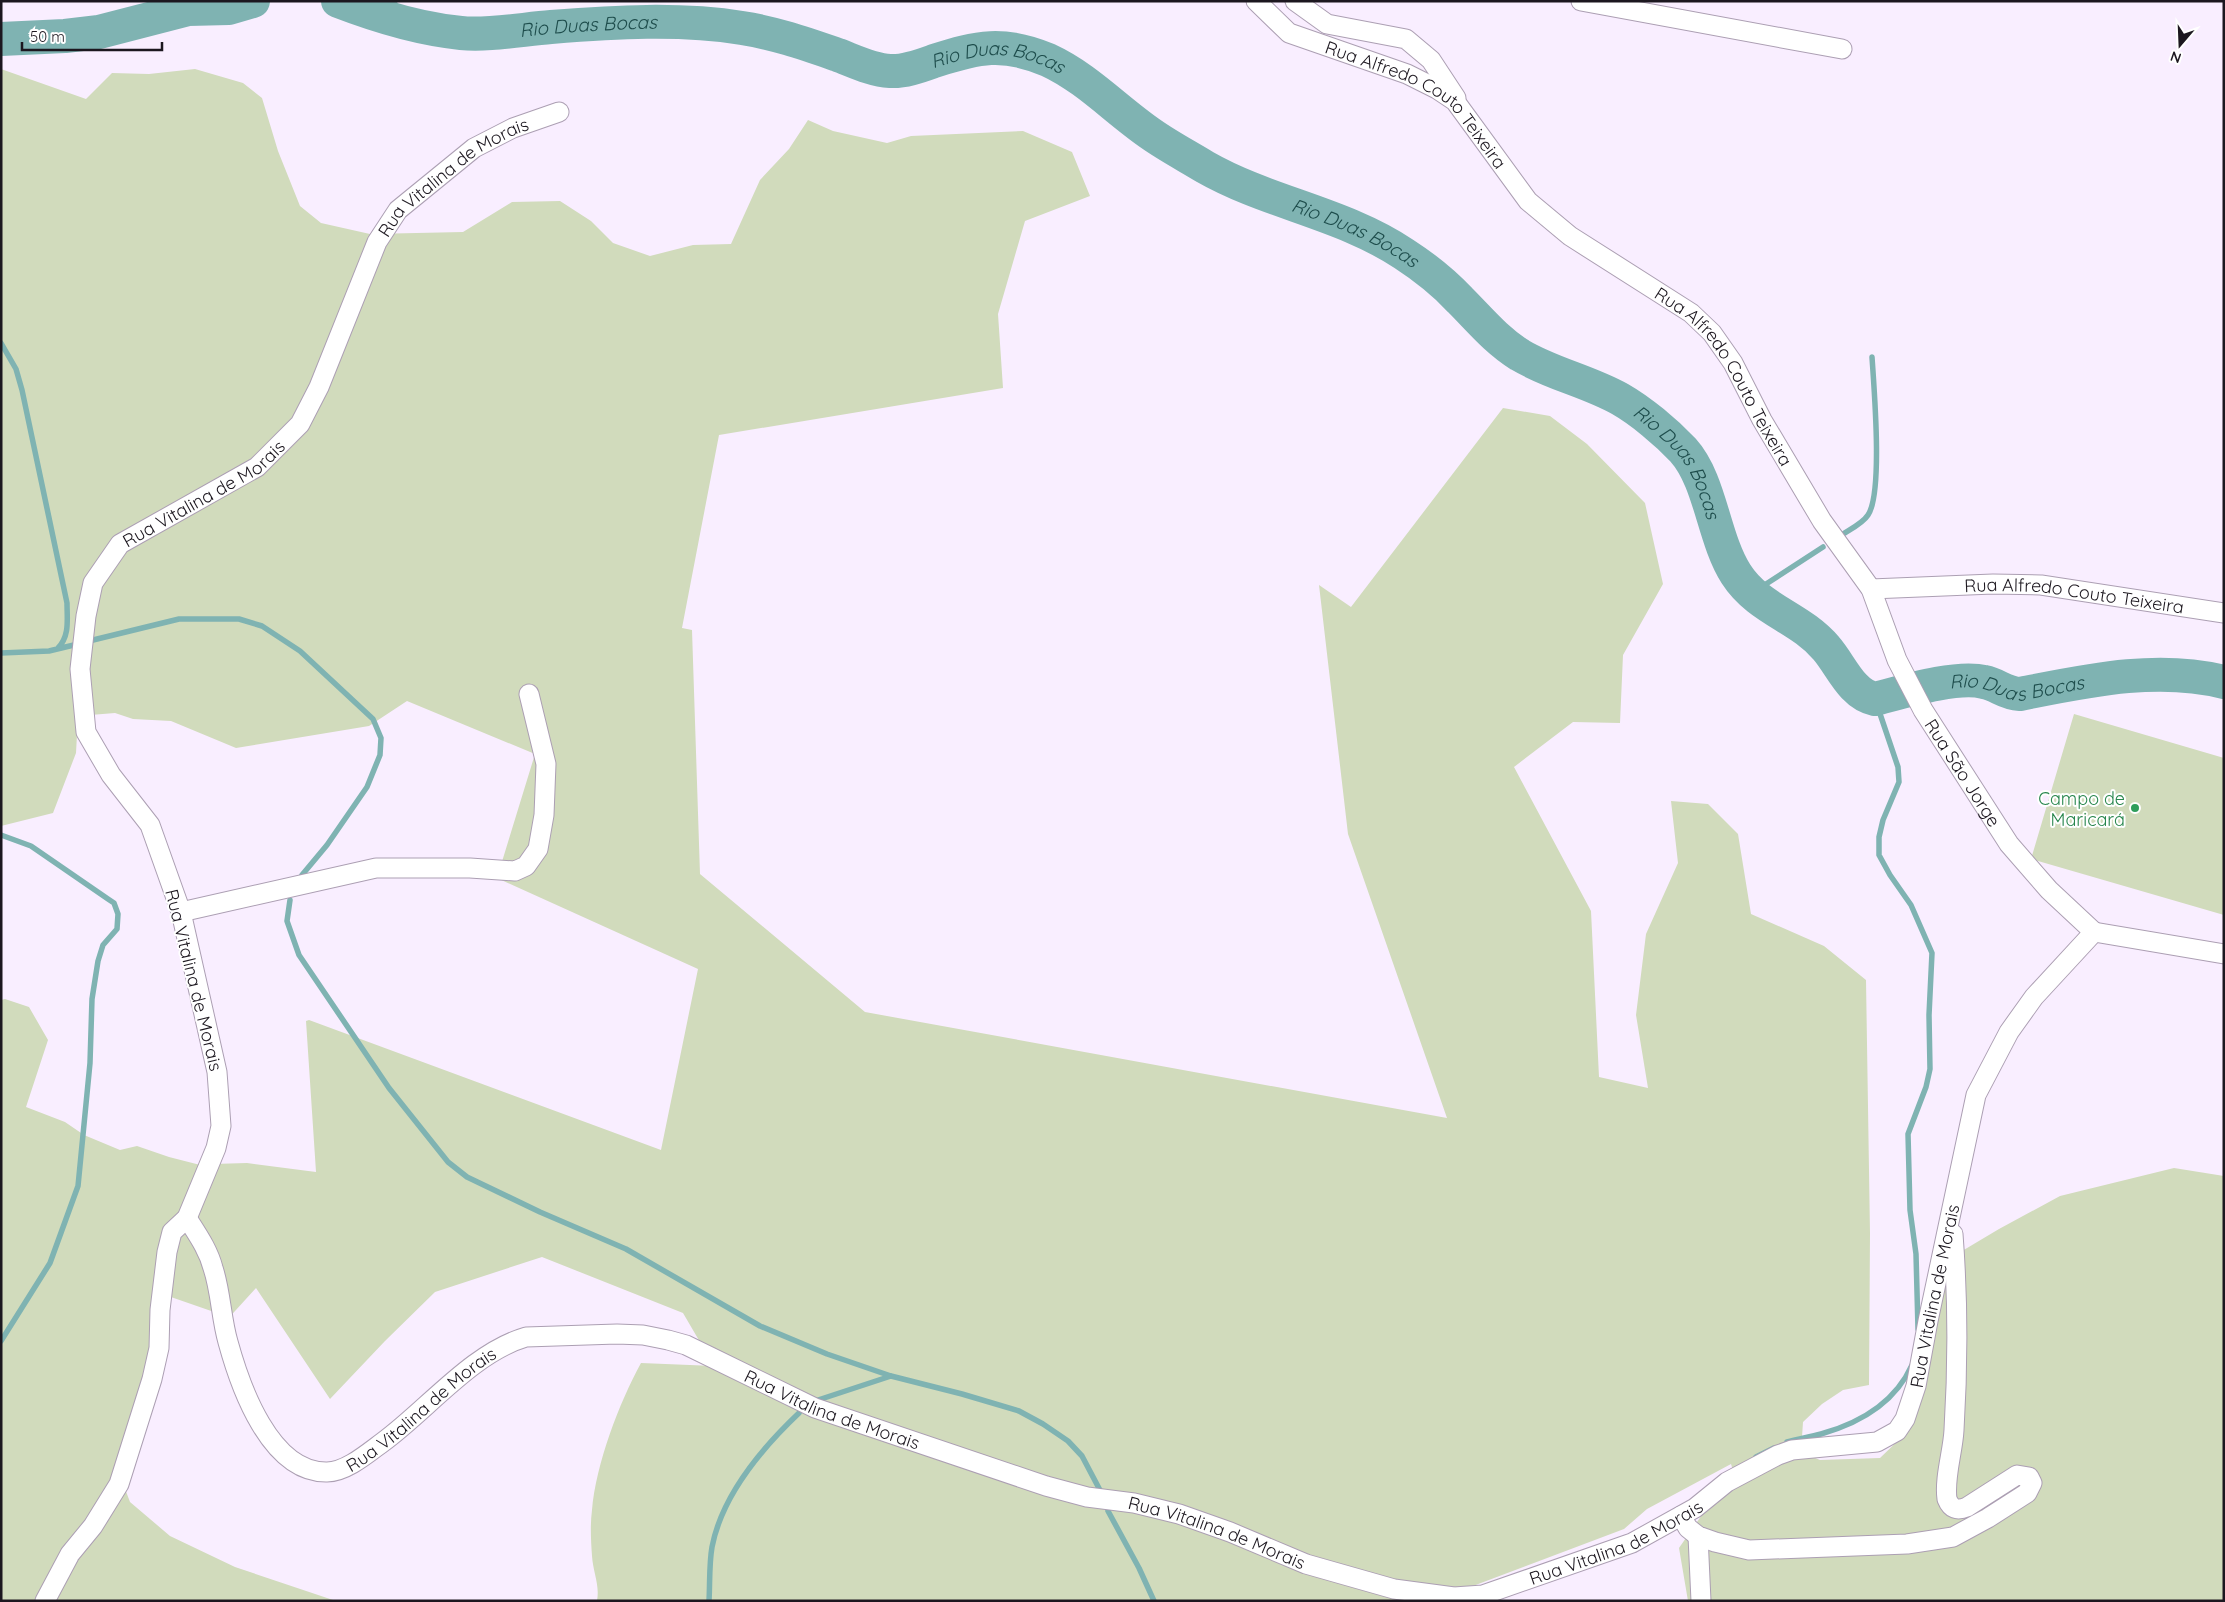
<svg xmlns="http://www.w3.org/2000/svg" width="2225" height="1602" viewBox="0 0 2225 1602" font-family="Quicksand,sans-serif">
	<rect width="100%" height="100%" fill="#f9eeff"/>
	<path fill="#d1dbbc" d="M1,69L86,99L112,73L149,74L195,69L243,83L262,98L278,151L300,206L321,223L370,234L463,232L512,202L560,201L591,221L613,243L650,256L693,245L731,244L760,180L789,149L808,120L833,131L887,143L911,136L1023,131L1072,152L1090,196L1025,221L998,314L1003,388L719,435L682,628L692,630L700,874L865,1012L1447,1118L1348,834L1319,585L1351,607L1503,408L1550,416L1587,444L1645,503L1663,584L1623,655L1620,723L1573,722L1514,767L1591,911L1599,1077L1648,1088L1636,1015L1646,934L1678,863L1671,801L1708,804L1738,834L1751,914L1824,946L1866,980L1870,1233L1869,1385L1843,1390L1822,1404L1803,1422L1801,1452L1820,1460L1880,1458L1907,1432L1918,1359L1952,1257L1999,1229L2060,1196L2174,1168L2224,1176V1601H1688L1679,1548L1706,1509L1736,1480L1731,1464L1647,1509L1624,1529L1457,1592L1463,1601H597C600,1585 593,1572 592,1556C591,1541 590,1525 592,1510C596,1464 619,1403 641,1363L714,1366L683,1313L542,1257L435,1292L385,1341L330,1399L256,1288L225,1322L217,1313L168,1296L119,1473L130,1502L170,1536L235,1567L336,1601H1V1000L5,999L29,1007L48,1040L26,1107L65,1122L84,1135L120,1150L137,1146L169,1157L212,1168L213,1164L247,1163L316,1172L306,1021L309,1020L661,1150L698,969L497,878L535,754L407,701L369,726L236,748L171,721L133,719L115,713L78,716L76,753L53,813L1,826Z
		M2074,714L2224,758V915L2031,859Z"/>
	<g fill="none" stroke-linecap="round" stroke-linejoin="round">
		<path stroke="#7fb3b2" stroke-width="5.5" d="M388,18L395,1
			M1,343L16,369L22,390L67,603C67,619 70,636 58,648
			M1843,534C1851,529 1863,523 1868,515C1883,493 1874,388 1872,357
			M1749,591L1763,586L1823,547
			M89,641L179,619H239L262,626L300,651L373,719L381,738L380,755L367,787L327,845L302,875
			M1,653L49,651L78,644
			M1875,699L1898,767L1899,782L1883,820L1879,837V855L1890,875L1911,905L1932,953L1929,1015L1930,1069L1926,1087L1908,1134L1910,1210L1916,1254L1918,1329
			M1,835L31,846L108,899L114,903L118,914L117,929L103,945L98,961L92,999L90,1063L78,1186L50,1263L1,1341
			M290,900L287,921L299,955L389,1088L448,1162L467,1177L540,1212L626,1249L760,1326L827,1354L891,1376L962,1394L1019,1411L1043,1424L1068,1441L1082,1456L1102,1494
			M812,1402L891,1376
			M1787,1442C1798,1439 1810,1437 1821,1434C1860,1423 1895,1403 1912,1365
			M1756,1457L1774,1448
			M1108,1511L1139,1568L1154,1601
			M709,1601C710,1583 709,1564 712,1547C722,1495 761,1449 799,1413"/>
		<g stroke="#7fb3b2" stroke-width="34">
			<path id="s1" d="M338,1C377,16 419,29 461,33C487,36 524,29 551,27C614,22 680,18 742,28C775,33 806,44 838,55C854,61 872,70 890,71C904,72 920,66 934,61C978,47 1003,41 1048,60C1087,78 1116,110 1151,134C1168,146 1187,156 1205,167C1268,203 1343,213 1404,254C1424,267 1444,283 1460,300C1480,320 1496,340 1520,355C1552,374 1588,381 1620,399C1641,411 1666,432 1683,450C1711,481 1713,538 1736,574C1759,610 1800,617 1826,648C1841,665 1851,694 1875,699C1902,692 1957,675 1984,682C1999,685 2004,693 2020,694C2086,681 2157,665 2224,682"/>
			<path d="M1,39L65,36L99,32L188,9L229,8L253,1"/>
		</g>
		<g stroke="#ac9fb3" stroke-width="21">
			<g id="minor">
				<path id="s2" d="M1256,1L1289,33L1407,74L1437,89L1455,101L1528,201L1570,236L1691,313L1712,333L1733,363L1762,420L1822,521L1871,589L1897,660L1923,710L2009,844L2049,890L2094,932"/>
				<path d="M1295,1L1327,24L1406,39L1431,60L1456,98"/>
				<path d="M1581,1L1842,49"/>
				<path id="s3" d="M1871,589L1993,584L2041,585L2224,613"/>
				<path d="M181,912L376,868H470L515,871L526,866L538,849L544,815L546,764L529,694"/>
				<path d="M2094,932L2224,954"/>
				<path id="s4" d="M187,1218C197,1234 208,1249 213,1268C221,1292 221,1318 228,1342C240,1386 270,1473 327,1472C346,1472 368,1453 383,1442C428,1409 472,1353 526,1337L617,1334L643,1335L668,1340L686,1345L815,1408L1046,1486L1087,1497L1134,1503L1179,1514L1230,1532L1306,1564L1394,1589L1454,1597L1483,1595L1632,1543L1695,1508L1727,1482L1778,1455L1792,1450L1877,1442L1897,1431L1905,1419L1916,1386L1928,1321L1976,1095L2009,1032L2034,997L2094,932"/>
				<path d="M1681,1516L1688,1528L1698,1536L1715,1542L1749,1550L1907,1544L1953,1537L1988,1518L2027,1493L2032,1483L2029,1477L2017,1475L1967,1507C1957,1511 1951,1509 1947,1499C1944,1478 1953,1451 1954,1430C1958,1365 1958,1299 1953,1234"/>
				<path d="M1698,1536L1701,1601"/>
				<path id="s5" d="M45,1601L70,1554L93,1526L119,1484L152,1379L159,1348L160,1310L167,1252L172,1232L187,1218L216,1148L221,1126L217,1072L181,912L150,825L111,775L86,732L80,669L86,616L93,583L120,544L257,467L300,424L319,387L377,242L398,210L474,148L513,128L559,112"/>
			</g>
		</g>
		<use href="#minor" stroke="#fff" stroke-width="19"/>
	</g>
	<circle fill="#2e9e5b" stroke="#fff" stroke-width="2" cx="2135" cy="808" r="5"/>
	<g text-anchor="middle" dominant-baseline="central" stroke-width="4" stroke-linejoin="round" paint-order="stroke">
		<g font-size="18" fill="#1c171f" stroke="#fff">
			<text stroke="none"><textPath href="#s2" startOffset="196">Rua Alfredo Couto Teixeira</textPath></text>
			<text stroke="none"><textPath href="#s5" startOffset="1656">Rua Vitalina de Morais</textPath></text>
			<text stroke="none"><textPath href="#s2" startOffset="618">Rua Alfredo Couto Teixeira</textPath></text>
			<text stroke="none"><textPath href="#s5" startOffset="1236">Rua Vitalina de Morais</textPath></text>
			<text stroke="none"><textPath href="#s3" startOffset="204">Rua Alfredo Couto Teixeira</textPath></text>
			<text stroke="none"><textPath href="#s2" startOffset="1085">Rua São Jorge</textPath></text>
			<text transform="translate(194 980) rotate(76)">Rua Vitalina de Morais</text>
			<text stroke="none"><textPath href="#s4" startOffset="2145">Rua Vitalina de Morais</textPath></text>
			<text stroke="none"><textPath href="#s4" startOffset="421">Rua Vitalina de Morais</textPath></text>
			<text stroke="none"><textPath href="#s4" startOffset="871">Rua Vitalina de Morais</textPath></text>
			<text stroke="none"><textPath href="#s4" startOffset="1276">Rua Vitalina de Morais</textPath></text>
			<text stroke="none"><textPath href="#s4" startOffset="1695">Rua Vitalina de Morais</textPath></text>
		</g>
		<g font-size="18" fill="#27864d" stroke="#fff" text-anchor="end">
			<text x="2125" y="798">Campo de<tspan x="2125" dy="21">Maricará</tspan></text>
		</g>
		<g font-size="19" font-style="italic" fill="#1e4d4c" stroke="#fff">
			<text stroke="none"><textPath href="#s1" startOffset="255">Rio Duas Bocas</textPath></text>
			<text stroke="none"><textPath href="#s1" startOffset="675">Rio Duas Bocas</textPath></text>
			<text stroke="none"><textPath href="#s1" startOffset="1081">Rio Duas Bocas</textPath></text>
			<text stroke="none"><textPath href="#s1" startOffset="1486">Rio Duas Bocas</textPath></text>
			<text stroke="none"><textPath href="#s1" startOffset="1950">Rio Duas Bocas</textPath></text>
		</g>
	</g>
	<rect width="2225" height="1602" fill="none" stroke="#1c171f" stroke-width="5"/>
	<g transform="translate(2180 45) rotate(199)" stroke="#ffffff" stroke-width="4" paint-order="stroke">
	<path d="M0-4L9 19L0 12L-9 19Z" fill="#1c171f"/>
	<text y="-8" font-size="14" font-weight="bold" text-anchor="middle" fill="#1c171f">N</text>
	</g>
	<path d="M22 42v8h140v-8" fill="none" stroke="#1c171f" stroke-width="2.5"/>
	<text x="30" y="42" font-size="15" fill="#1c171f" stroke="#ffffff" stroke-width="4" paint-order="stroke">50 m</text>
</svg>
